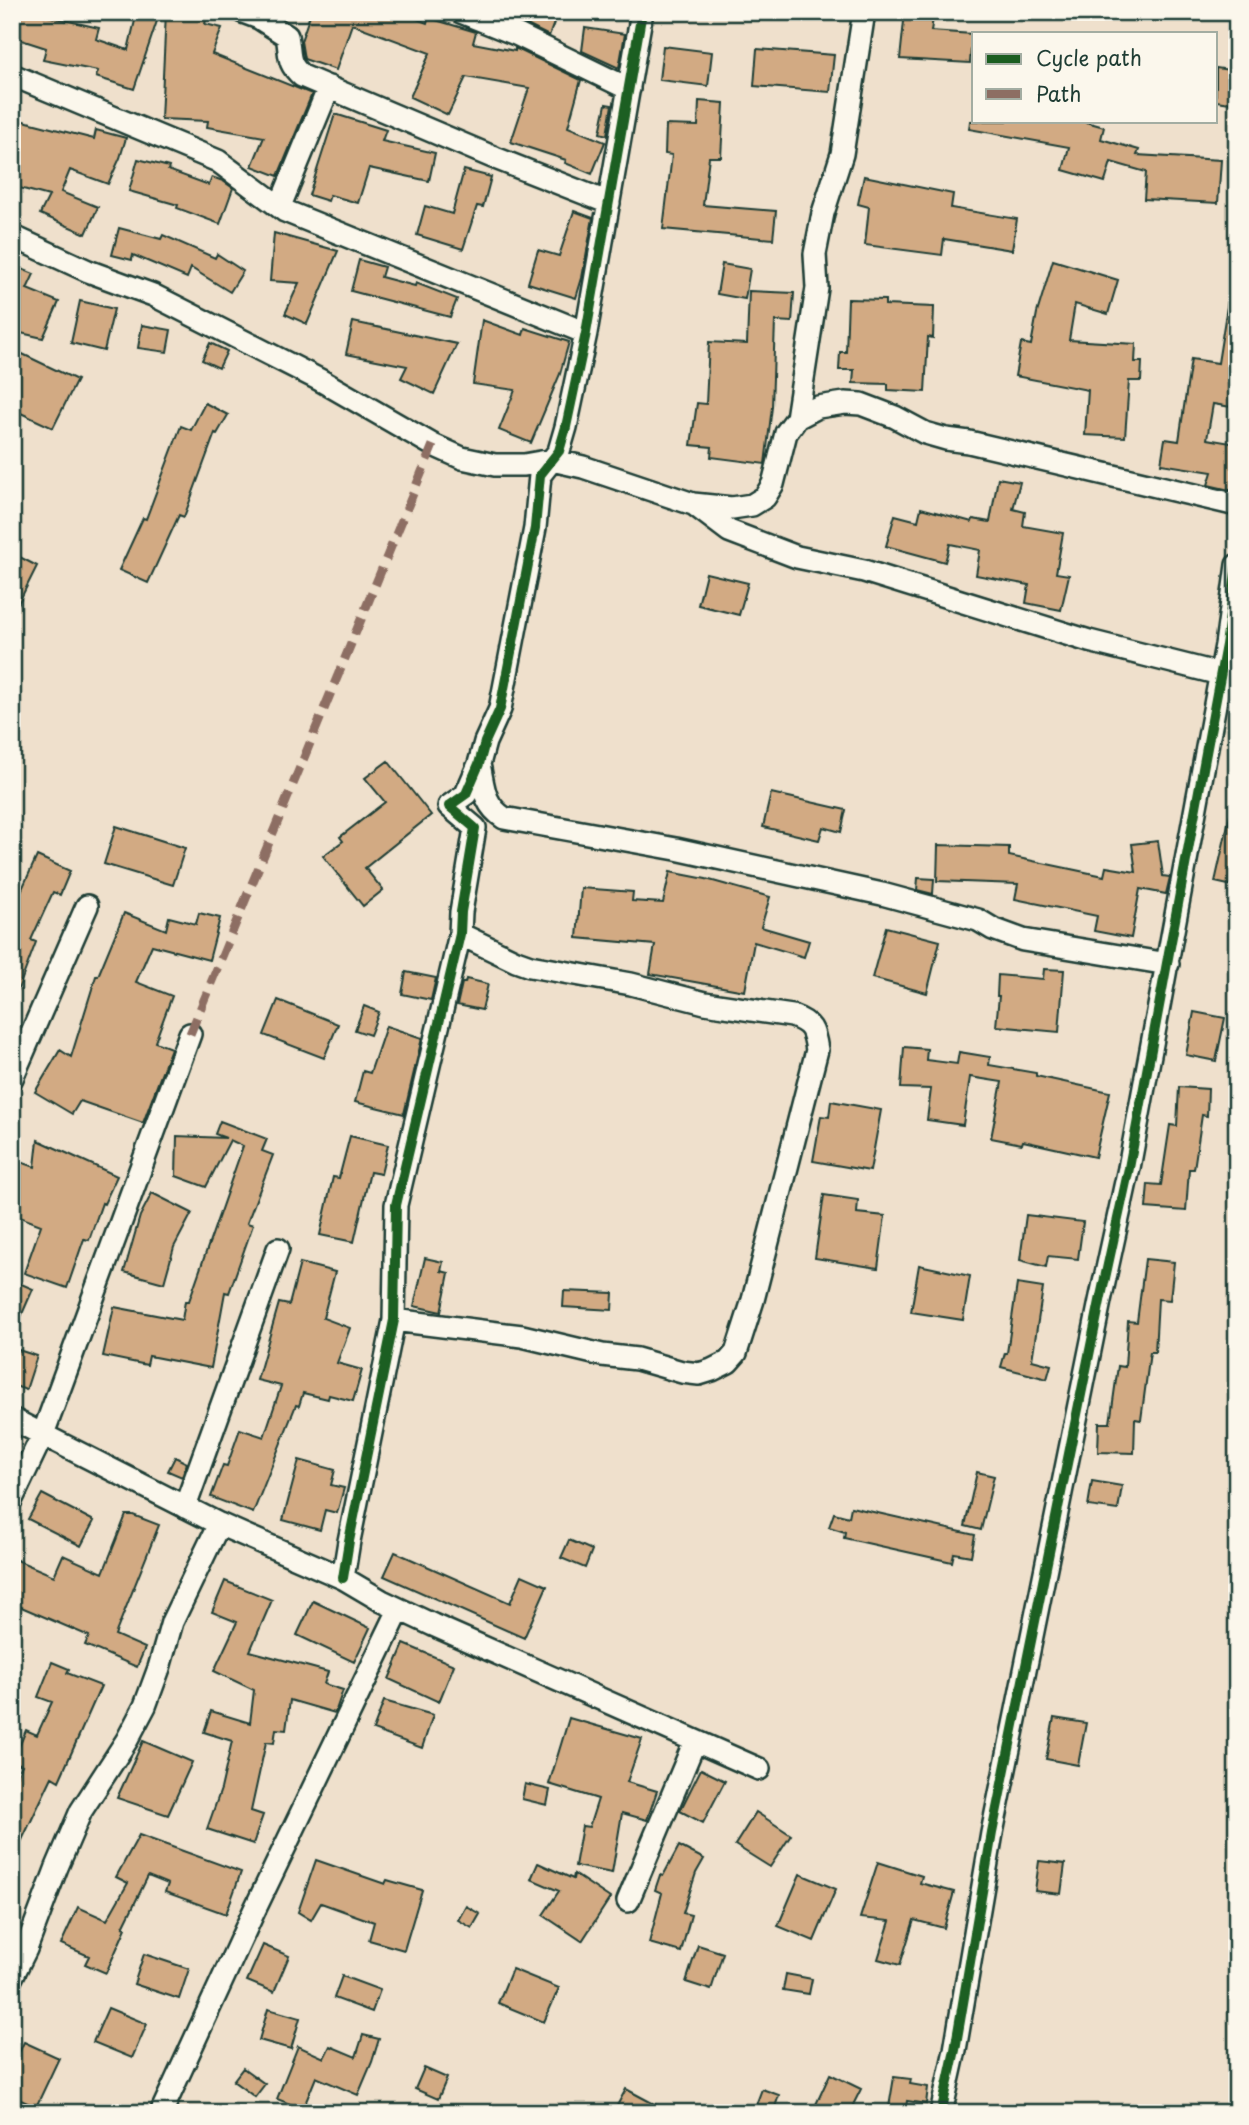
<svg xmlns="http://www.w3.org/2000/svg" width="1249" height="2125" viewBox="0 0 1249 2125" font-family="'Playpen Sans',sans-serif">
	<rect width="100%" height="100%" fill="#efe0cc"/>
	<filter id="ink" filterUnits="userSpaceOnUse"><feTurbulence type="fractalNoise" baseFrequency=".0143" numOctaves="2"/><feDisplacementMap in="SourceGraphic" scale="14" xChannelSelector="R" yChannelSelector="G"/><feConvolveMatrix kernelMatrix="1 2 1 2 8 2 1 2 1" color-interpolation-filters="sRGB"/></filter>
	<g filter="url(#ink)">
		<path fill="#d2aa83" stroke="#1f3d34" stroke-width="2" d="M12,12H30L99,28L96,39L128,50L137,12H160L134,89L96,77L98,71L43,60L46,48L12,37Z
			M166,12H178L206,20L205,24L222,28L212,54L312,94L278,176L252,166L264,137L207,127L208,121L161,119Z
			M311,12H399L427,23L429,18L476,32L473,43L515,51V48L581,80L568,127L605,142L592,174L565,163L566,160L511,142L529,88L466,77L448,115L410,97L430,53L352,24L336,70L304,59L301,41Z
			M530,12H558L549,36L525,24Z
			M905,12H934L931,31L972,34L970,63L900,59Z
			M585,28L625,34L619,68L582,51Z
			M663,46L712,52L708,86L659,80Z
			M757,49L834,55L830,92L754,86Z
			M1216,68L1237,71V104L1216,101Z
			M699,101L724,103L721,157H709L703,205L776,211L773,239L663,229L672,155L665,154L666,125L698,126Z
			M606,104L612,105L607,135L600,133Z
			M335,114L386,130L382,141L435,153L429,181L369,168L358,203L330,195L328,201L309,195Z
			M12,118L94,139L96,130L126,138L120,158L108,184L70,170L61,192L98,207L86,234L40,214L49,196L12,186Z
			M970,121H1083L1104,127L1101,139L1139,150L1137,155L1221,160L1218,203L1144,199L1146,172L1111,162L1105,182L1063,170L1069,147L969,129Z
			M138,159L169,167L168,170L209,185L212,177L223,181L233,188L220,224L177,208L178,205L129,191Z
			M464,170L491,177L483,207L477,206L463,249L417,235L425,206L452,214Z
			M864,176L953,194L951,208L1017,219L1012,250L944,239L942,255L865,245L869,207L858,204Z
			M574,211L593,218L582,278L576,298L528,283L538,250L559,256Z
			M119,228L161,239L163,235L215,258L217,254L243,271L230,292L191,268L187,278L133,255L132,260L112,255Z
			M274,233L338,251L307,324L285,314L299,283L270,281Z
			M359,260L384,267L381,277L415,286L416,283L457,299L450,317L351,291Z
			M1053,260L1118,280L1108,314L1075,304L1069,340L1136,344L1135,362H1142L1141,381H1129L1125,437L1085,435L1088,390L1015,376L1021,343L1031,345L1037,313Z
			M722,264L750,269L745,299L717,294Z
			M12,265L34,274L27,289L59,302L43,338L12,331Z
			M749,291L794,293L792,322L775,321L772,407L765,464L711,457L712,447L691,445L697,403L706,404L709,342L747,344Z
			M848,299L885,300V305L934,307L933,338L928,337L925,392L888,390V384L853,383L854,370H839L840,352H846Z
			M1228,300L1237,301V408L1213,404L1207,439L1237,444V480L1234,491L1208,485L1212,472L1161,464L1165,439L1179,441L1191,359L1218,363Z
			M80,301L114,309L104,351L71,343Z
			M482,320L523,335L525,328L569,342L560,374L531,443L499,430L515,390L473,384Z
			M353,322L457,344L434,394L401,378L407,366L346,354Z
			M142,325L171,330L167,352L138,348Z
			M210,343L227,351L219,368L202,360Z
			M12,349L77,380L53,428L12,409Z
			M205,403L228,415L217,434L215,433L184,517L179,515L148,583L119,570L143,518L146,519L181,426L191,430Z
			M998,478L1020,482L1013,509L1025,512L1023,526L1063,533L1056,573L1069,575L1061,610L1026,603L1029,585L976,575L980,550L950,544L945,562L886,546L895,515L918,521L921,508L972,522L973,519L990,522Z
			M12,553L37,566L12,616Z
			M706,573L748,583L739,615L698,605Z
			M388,761L431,815L365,868L383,890L363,906L323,856L343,841L340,837L385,802L365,778Z
			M771,793L846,810L841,832L823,827L819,840L763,827Z
			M1230,815L1237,816V887L1215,882Z
			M116,826L185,848L173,885L104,864Z
			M1158,841L1163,876L1170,877L1166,894L1140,889L1131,938L1094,931L1097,916L1015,899L1018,884L937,881L938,845L1009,847V856L1104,876L1106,867L1136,872L1132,844Z
			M37,856L70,871L60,895L53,892L31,940L36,942L14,1000H12V911Z
			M670,872L706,879L770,897L761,927L809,941L804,957L754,942L745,991L650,974L655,945L577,938L581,888L633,892L632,901L663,903Z
			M918,878L934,879L933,894L917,890Z
			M124,913L166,930L169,917L196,924L199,913L220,918L209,960L152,945L136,982L172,996L155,1042L171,1048L143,1123L80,1101L72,1114L35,1092L60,1050L71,1057L96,976H98Z
			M886,927L940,941L927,993L872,978Z
			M1044,969L1064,970L1059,1032L996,1026L999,996H997L998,975L1043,979Z
			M406,972L436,978L431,1000L402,994Z
			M466,979L488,984L482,1010L457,1005L462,983H465Z
			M278,1000L338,1024L324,1058L264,1035Z
			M364,1006L379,1012L370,1035L355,1030Z
			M1194,1012L1225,1018L1216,1061L1186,1055Z
			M386,1026L422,1038L404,1114L355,1102L363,1071L370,1073Z
			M904,1047L927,1049L926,1060L957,1064L959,1052L990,1057L989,1065L1036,1073V1076L1110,1092L1095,1157L1023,1141L1022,1144L991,1138L1002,1082L970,1077L963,1125L927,1120L931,1089L901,1088Z
			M1179,1087L1208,1089L1207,1116L1202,1115L1194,1169H1189L1186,1211L1146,1208L1148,1184L1161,1185L1170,1125L1177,1126Z
			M831,1101L881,1110L870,1171L813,1161L821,1116L829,1117Z
			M220,1121L267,1139L262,1151L273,1155L247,1223L253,1225L229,1293L225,1292L211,1368L149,1356L147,1365L103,1356L114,1307L182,1320L185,1301H189L243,1146L230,1140L206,1187L176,1176L177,1136L226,1138L215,1134Z
			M350,1136L388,1145L381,1174L370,1172L354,1242L320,1235L333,1177L339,1178Z
			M38,1140L117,1176L104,1204L102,1203L89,1240L84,1239L67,1288L24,1273L41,1225L12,1214V1159L35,1167Z
			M152,1193L192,1213L174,1247L164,1283L124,1272L140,1216Z
			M824,1195L858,1200L857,1213L885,1216L878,1268L815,1258Z
			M1026,1215L1083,1222L1078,1259L1048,1256L1046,1267L1020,1260Z
			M425,1258L443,1262L441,1271L449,1273L441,1312L414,1306Z
			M1145,1259L1174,1262L1170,1300L1158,1299L1155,1352H1150L1141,1420L1135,1419L1134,1453L1098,1452L1099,1423H1110L1118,1366L1125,1367L1128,1321L1137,1322Z
			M300,1263L335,1272L323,1318L350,1328L337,1363L362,1370L353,1401L329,1395L328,1399L303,1393L299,1406L296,1405L253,1513L211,1497L223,1465L227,1466L240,1429L264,1437L281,1386L257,1380L279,1303L289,1305Z
			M919,1265L970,1276L963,1320L911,1312Z
			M12,1280L33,1289L12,1337Z
			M1017,1284L1043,1288L1032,1360L1051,1365L1047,1379L1001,1367L1005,1353H1007Z
			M564,1291L613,1293L612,1310L563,1307Z
			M12,1348L37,1356L26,1390L12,1385Z
			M175,1457L187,1463L182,1477L168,1471Z
			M299,1460L335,1470L331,1485L344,1488L337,1513L325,1510L320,1530L283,1520Z
			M977,1472L994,1476L981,1530L965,1526Z
			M1092,1481L1122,1486L1118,1510L1088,1506Z
			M42,1494L94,1521L81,1546L28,1519Z
			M851,1507L975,1535L971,1556L954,1553L952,1562L844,1538L845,1532L829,1527L834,1513L849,1517Z
			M126,1515H133L159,1525L115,1635L145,1648L137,1667L85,1645L89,1636L12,1603V1558L54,1576L63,1555L103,1573Z
			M569,1540L592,1550L585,1568L561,1558Z
			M395,1552L510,1603L522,1575L547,1586L524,1638L384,1576Z
			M225,1581L272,1600L250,1651L328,1672L324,1684L343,1690L335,1713L290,1700L286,1730L276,1729L274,1743L266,1742L251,1811L263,1815L253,1844L207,1829L221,1789L232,1741L204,1732L211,1711L250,1723L254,1690L214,1671L237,1622L212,1612Z
			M313,1601L370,1628L354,1662L297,1635Z
			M404,1644L454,1665L439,1702L389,1679Z
			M52,1662L69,1669L67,1673L101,1686L59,1781L52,1777L12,1861V1786L22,1765L13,1761L26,1730L37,1735L52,1702L38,1697Z
			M384,1701L433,1715L422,1748L373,1730Z
			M569,1718L642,1739L627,1782L657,1791L647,1820L622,1813L612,1873L575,1866L582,1826L589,1827L598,1799L549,1784Z
			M1054,1718L1086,1723L1078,1765L1046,1759Z
			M143,1741L192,1762L168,1815L117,1798Z
			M701,1769L725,1781L703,1823L680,1811Z
			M525,1784L550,1790L547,1805L522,1799Z
			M756,1812L791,1835L770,1867L735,1845Z
			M139,1835L241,1872L226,1914L165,1892L168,1884L148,1876L123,1927L126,1928L106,1973L85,1964L89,1956L61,1944L78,1907L107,1920L128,1883L116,1877Z
			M679,1846L704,1859L696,1873L683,1913L691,1915L681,1952L649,1943L662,1893L655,1890L660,1875L663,1876Z
			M316,1860L385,1884L387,1880L422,1890L404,1950L369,1940L374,1922L321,1903L311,1920L298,1912Z
			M1039,1861L1065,1864L1061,1894L1035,1891Z
			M878,1862L922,1876L920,1883L954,1892L944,1928L914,1920L900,1965L878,1959L890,1921L860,1918Z
			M538,1863L573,1879L574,1874L610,1898L582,1941L543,1915L559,1891L531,1879Z
			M800,1874L836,1889L814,1941L778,1926Z
			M466,1906L480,1914L472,1928L458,1920Z
			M263,1945L289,1956L274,1992L247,1981Z
			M698,1945L723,1953L711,1990L686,1982Z
			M144,1954L189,1969L179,1999L134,1984Z
			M512,1969L559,1988L544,2022L498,2003Z
			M786,1974L812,1979L809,1994L783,1990Z
			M342,1976L380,1990L372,2012L334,1998Z
			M108,2008L147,2024L132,2058L93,2042Z
			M268,2009L300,2018L291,2049L259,2040Z
			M363,2035L379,2039L372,2062L358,2095L316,2077L303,2109L277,2099L298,2046L324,2058L330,2046L356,2057Z
			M24,2042L59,2058L36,2107L12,2096V2067Z
			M243,2068L265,2084L255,2097L233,2081Z
			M424,2068L447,2078L438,2099L415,2089Z
			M830,2074L861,2089L849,2113H812Z
			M894,2077L911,2079L910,2084L928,2087L926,2104L907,2101L905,2113H888Z
			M626,2089L671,2113H613Z
			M762,2089L779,2095L773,2113H753Z"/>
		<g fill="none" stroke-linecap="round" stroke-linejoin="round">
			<g stroke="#1f3d34" stroke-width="26">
				<path id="minor" d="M243,12L259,18L287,36C291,55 286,62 302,76L495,158L609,203
					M461,12L518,35L629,89
					M12,75L218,161L285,211L586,333
					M280,206L329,87
					M12,236L88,271L153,295L320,380L433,445L462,458L495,465H524L552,460L583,467L693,504L732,508L752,505L765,497L773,484L786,433L797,418L818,407L845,403L861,404L895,417L925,433L946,439L969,442L1237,505
					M797,418L817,288L815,254L823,213L842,154L864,12
					M696,506L729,531L797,557L864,571L1089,641L1220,674
					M479,764C484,787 483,804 504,818L676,849L882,894L978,920L993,929L1023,940L1168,964
					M12,1078L87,906
					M394,1320L522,1336L602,1355L637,1359L682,1372L699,1374L712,1370L728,1362L736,1353L753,1300L817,1050C814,1030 812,1023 792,1016L705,1003L631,984L530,966L516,961L460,934
					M12,1419L219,1524L343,1578L382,1601L433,1625L759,1769
					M12,1499L43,1434L190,1034
					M185,1507L278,1249
					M343,1578L349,1541L394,1320L396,1205L460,934L461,912L475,828L449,806L466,794L479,764L485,742L500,709L535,528L540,475L559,451L566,427L586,333L642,12
					M628,1901L695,1741
					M12,1977L26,1949L57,1867L81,1811L127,1740L145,1706L159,1668L172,1622L219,1524
					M161,2113L254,1911L399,1610
					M941,2113L955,2050L992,1833L1100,1301L1129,1168L1226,645L1237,565"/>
			</g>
			<use href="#minor" stroke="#fbf7ec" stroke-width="21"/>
			<path stroke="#8d6e63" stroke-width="9" stroke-dasharray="18 9" stroke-linecap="butt" d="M190,1034L433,445"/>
			<g stroke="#fbf7ec" stroke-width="15">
				<path id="cycleway" d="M343,1578L349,1541L394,1320L396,1205L460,934L461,912L475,828L449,806L466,794L479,764L485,742L500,709L535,528L540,475L559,451L566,427L586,333L642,12
					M941,2113L955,2050L992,1833L1100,1301L1129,1168L1226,645L1237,565"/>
			</g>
			<use href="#cycleway" stroke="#1b5e20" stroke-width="10"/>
		</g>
	</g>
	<rect width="1249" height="2125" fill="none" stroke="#fbf7ec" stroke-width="42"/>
	<rect x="21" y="21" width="1207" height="2083" fill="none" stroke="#1f3d34" stroke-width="2.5" filter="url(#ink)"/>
	<rect x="972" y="32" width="245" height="91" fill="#fbf7ec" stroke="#a3ada2" stroke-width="2"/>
	<rect x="986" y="54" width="35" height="10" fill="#1b5e20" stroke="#a3ada2" stroke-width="2"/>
	<text x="1036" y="66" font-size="21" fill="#1f3d34">Cycle path</text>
	<rect x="986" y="89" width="35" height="10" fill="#8d6e63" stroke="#a3ada2" stroke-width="2"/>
	<text x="1036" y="102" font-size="21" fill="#1f3d34">Path</text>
</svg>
